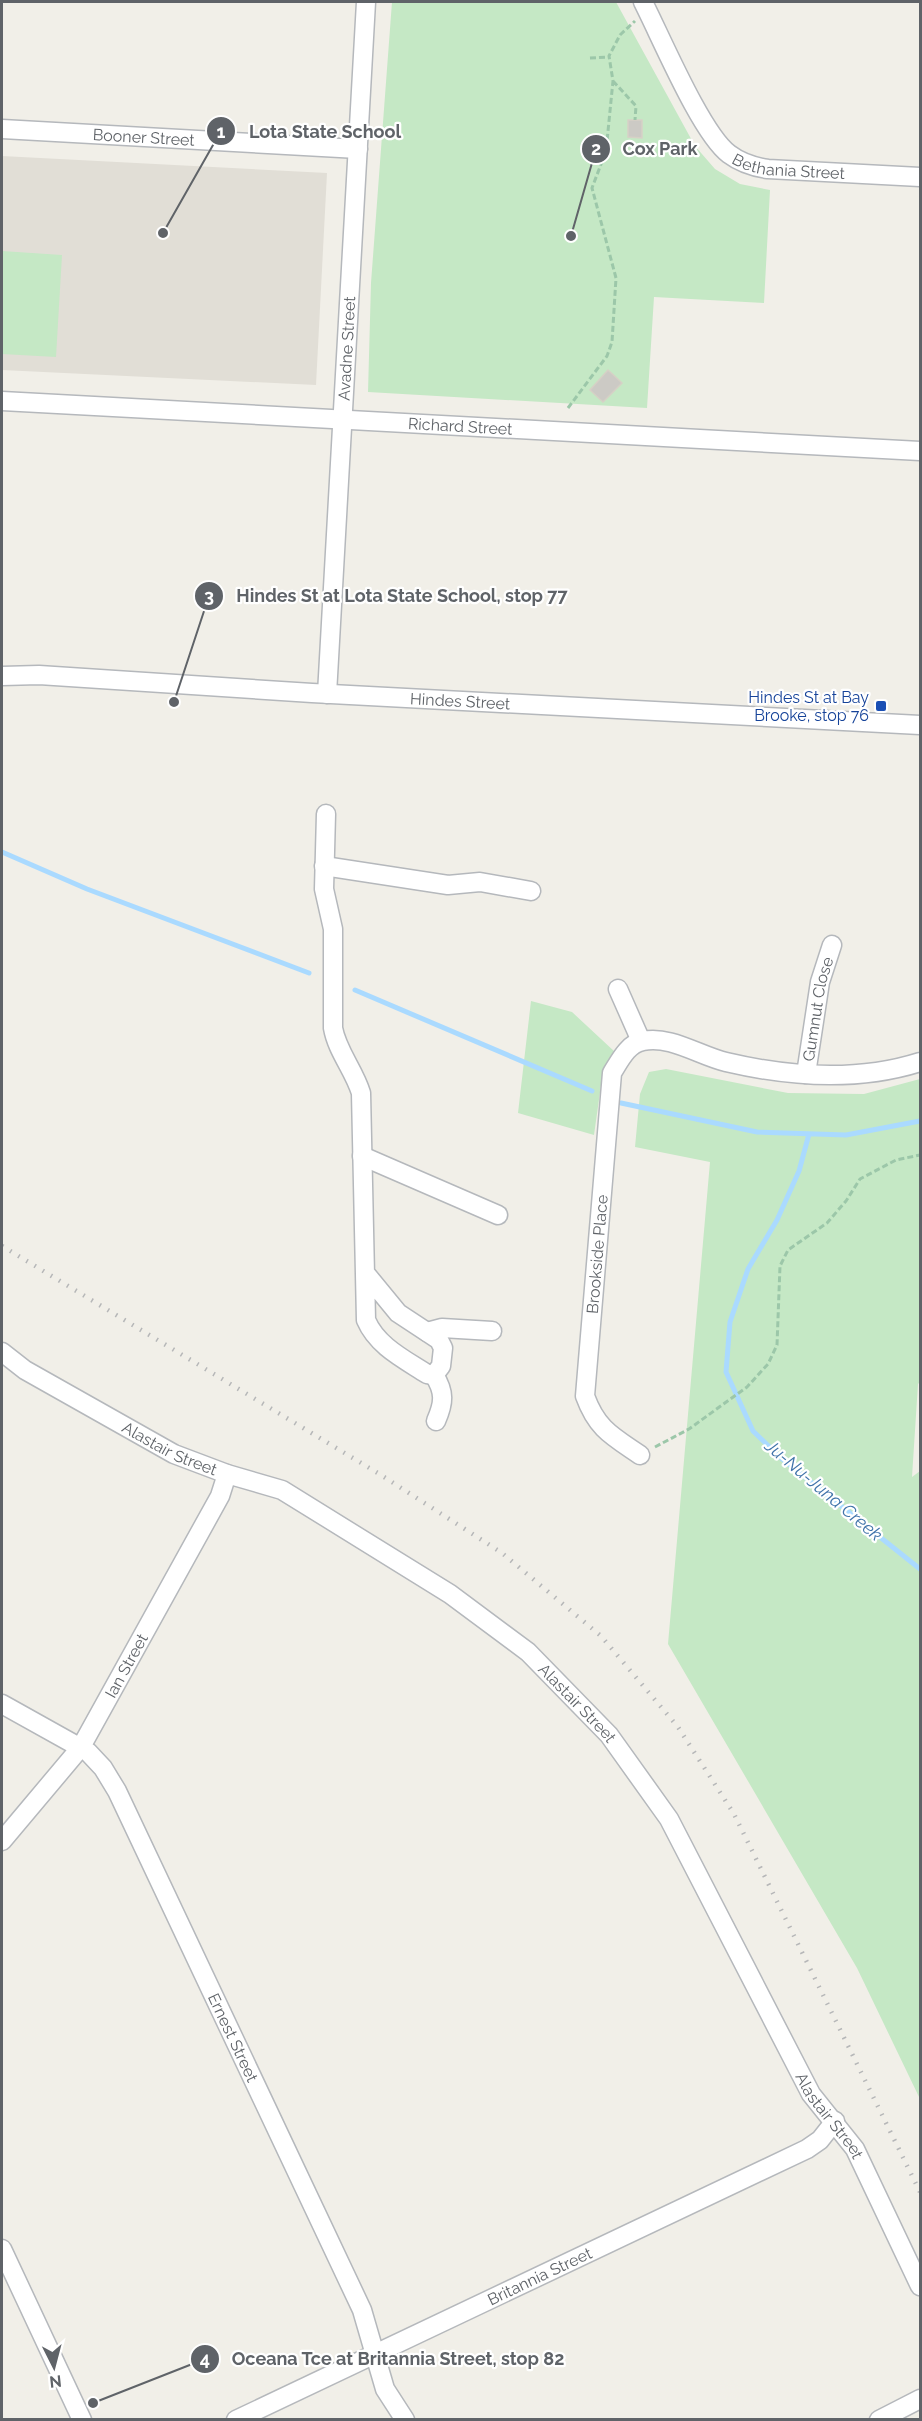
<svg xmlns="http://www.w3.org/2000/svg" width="922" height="2421" viewBox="0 0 922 2421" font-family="Raleway,sans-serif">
	<rect width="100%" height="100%" fill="#f1efe8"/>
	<path fill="#e1ded6" d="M2,156L327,173L316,385L2,370Z"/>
	<path fill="#c5e8c5" d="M392,2H616L695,146L715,169L740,184L770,190L764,303L654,297L647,408L368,392L371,283Z
		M2,251L62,255L56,357L2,354Z
		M531,1001L572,1012L615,1052L603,1071L594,1135L518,1113Z
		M666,1069L788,1093L864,1094L920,1079V1382L918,1384L912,1477L920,1471V2099L857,1968L668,1644L710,1162L635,1147L640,1094L649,1072Z"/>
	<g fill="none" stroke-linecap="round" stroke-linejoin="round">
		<path stroke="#aadaff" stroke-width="5" d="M2,852L87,889L309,973
			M355,990L592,1091
			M621,1103L757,1132L846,1135L920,1121
			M809,1134L799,1171L777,1220L748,1269L730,1322L726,1372L753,1431L781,1458L920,1569"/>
	</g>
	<path fill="#cccac5" stroke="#d6d1c6" stroke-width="1.5" d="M628,120H642V138L628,137Z
		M608,370L622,383L603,402L590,390Z"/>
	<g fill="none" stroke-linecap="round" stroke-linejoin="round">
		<g stroke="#b5b8bc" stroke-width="21">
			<g id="minor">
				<path id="s1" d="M643,2C661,37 701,133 729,154C741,163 754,167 768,169L920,177"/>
				<path id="s2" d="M2,129L358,149"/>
				<path id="s3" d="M2,401L920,451"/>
				<path id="s4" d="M2,676L39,675L312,693L920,725"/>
				<path id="s5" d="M327,694L366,2"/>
				<path d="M326,814L324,889L333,929V1028C337,1051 354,1070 361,1093L366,1320C377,1346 404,1359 427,1374L434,1375L441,1366L443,1348L439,1340L398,1313L366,1274"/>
				<path d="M324,866L448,885L480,882L531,891"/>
				<path d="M618,989L641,1041"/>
				<path id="s6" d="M806,1074L820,982L832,945"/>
				<path d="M362,1156L498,1215"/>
				<path d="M427,1332L442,1328L492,1331"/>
				<path id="s7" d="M2,1352L25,1370L174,1454L227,1474L282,1490L450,1594L528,1652L609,1735L669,1819L811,2094L855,2149L920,2286"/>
				<path d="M434,1375C445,1392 444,1403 436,1421"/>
				<path id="s8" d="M640,1455C612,1436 597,1429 585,1396L612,1073C619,1062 628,1043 643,1041C670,1035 700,1056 726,1062C790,1077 857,1082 920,1062"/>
				<path id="s9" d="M2,1704L88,1752L103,1768L117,1791L362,2310L385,2389L405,2420"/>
				<path id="s10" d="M2,1841L81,1747L220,1496L227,1474"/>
				<path d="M2,2249L82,2420"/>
				<path id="s11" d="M236,2420L807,2149L820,2140L835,2121"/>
				<path d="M879,2420L920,2399"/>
			</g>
		</g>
		<path stroke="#9cc7a9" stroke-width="3" stroke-dasharray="6 3" stroke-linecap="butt" d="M590,58L609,57
			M613,81L636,106L635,120
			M568,408L607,356L612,342L616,278L592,188L606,151L613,81L609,56L620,35L635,21
			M655,1447L689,1429L747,1387L768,1364L777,1345L780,1266L788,1250L827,1223L846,1201L860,1179L896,1160L920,1155"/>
		<use href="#minor" stroke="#fff" stroke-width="18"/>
		<path stroke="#b6b7b8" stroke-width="4.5" stroke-dasharray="1.5 8" stroke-linecap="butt" d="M2,1246L381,1475L502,1553L601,1636L678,1727L734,1814L920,2192"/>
	</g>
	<rect fill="#1a4fb4" stroke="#fff" stroke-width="2" x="875" y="700" width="12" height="12" rx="3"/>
	<g text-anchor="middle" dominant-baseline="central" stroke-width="4.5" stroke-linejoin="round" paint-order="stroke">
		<g font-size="16" fill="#5f6368" stroke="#fff">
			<text stroke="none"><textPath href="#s2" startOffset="142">Booner Street</textPath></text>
			<text stroke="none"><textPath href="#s1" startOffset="238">Bethania Street</textPath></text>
			<text stroke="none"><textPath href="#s5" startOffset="346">Avadne Street</textPath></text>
			<text stroke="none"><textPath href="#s3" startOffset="459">Richard Street</textPath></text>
			<text stroke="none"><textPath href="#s4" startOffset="459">Hindes Street</textPath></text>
			<text stroke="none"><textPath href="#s6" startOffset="66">Gumnut Close</textPath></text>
			<text stroke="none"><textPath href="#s8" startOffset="225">Brookside Place</textPath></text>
			<text stroke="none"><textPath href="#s7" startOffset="194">Alastair Street</textPath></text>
			<text stroke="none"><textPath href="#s10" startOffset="216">Ian Street</textPath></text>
			<text stroke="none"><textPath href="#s7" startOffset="680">Alastair Street</textPath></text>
			<text stroke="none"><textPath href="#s9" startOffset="420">Ernest Street</textPath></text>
			<text stroke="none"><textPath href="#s7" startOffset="1166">Alastair Street</textPath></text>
			<text stroke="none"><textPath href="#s11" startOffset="336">Britannia Street</textPath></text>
		</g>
		<g font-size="16" fill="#164399" stroke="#fff" text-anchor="end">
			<text x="869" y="697">Hindes St at Bay<tspan x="869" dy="18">Brooke, stop 76</tspan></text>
		</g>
		<g font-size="18" font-style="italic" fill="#4174aa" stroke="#fff">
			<text transform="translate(824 1490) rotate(40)">Ju-Nu-Juna Creek</text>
		</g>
	</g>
	<path fill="none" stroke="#5f6368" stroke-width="2" d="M163 233L221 131M571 236L596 149M174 702L209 596M93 2403L205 2359"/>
	<g fill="#5f6368" stroke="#fff" stroke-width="2">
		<circle cx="163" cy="233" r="6"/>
		<circle cx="571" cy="236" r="6"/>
		<circle cx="174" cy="702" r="6"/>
		<circle cx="93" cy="2403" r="6"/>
		<circle cx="221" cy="131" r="15"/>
		<circle cx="596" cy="149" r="15"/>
		<circle cx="209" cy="596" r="15"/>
		<circle cx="205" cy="2359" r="15"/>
	</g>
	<g font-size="18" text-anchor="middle" font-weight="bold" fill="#fff">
		<text x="221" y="138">1</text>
		<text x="596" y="155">2</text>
		<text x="209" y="602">3</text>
		<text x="205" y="2365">4</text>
	</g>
	<g font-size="18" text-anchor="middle" font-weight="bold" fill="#5f6368" stroke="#fff" stroke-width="4.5" stroke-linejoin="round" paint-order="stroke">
		<text x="325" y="138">Lota State School</text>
		<text x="660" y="155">Cox Park</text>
		<text x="402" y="602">Hindes St at Lota State School, stop 77</text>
		<text x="398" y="2365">Oceana Tce at Britannia Street, stop 82</text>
	</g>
	<rect width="922" height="2421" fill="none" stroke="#5f6368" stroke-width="6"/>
	<g transform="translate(54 2367) rotate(174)" stroke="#ffffff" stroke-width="4.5" paint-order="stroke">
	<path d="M0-4.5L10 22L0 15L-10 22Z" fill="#5f6368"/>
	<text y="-9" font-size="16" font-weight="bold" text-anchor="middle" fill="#5f6368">N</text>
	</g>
</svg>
